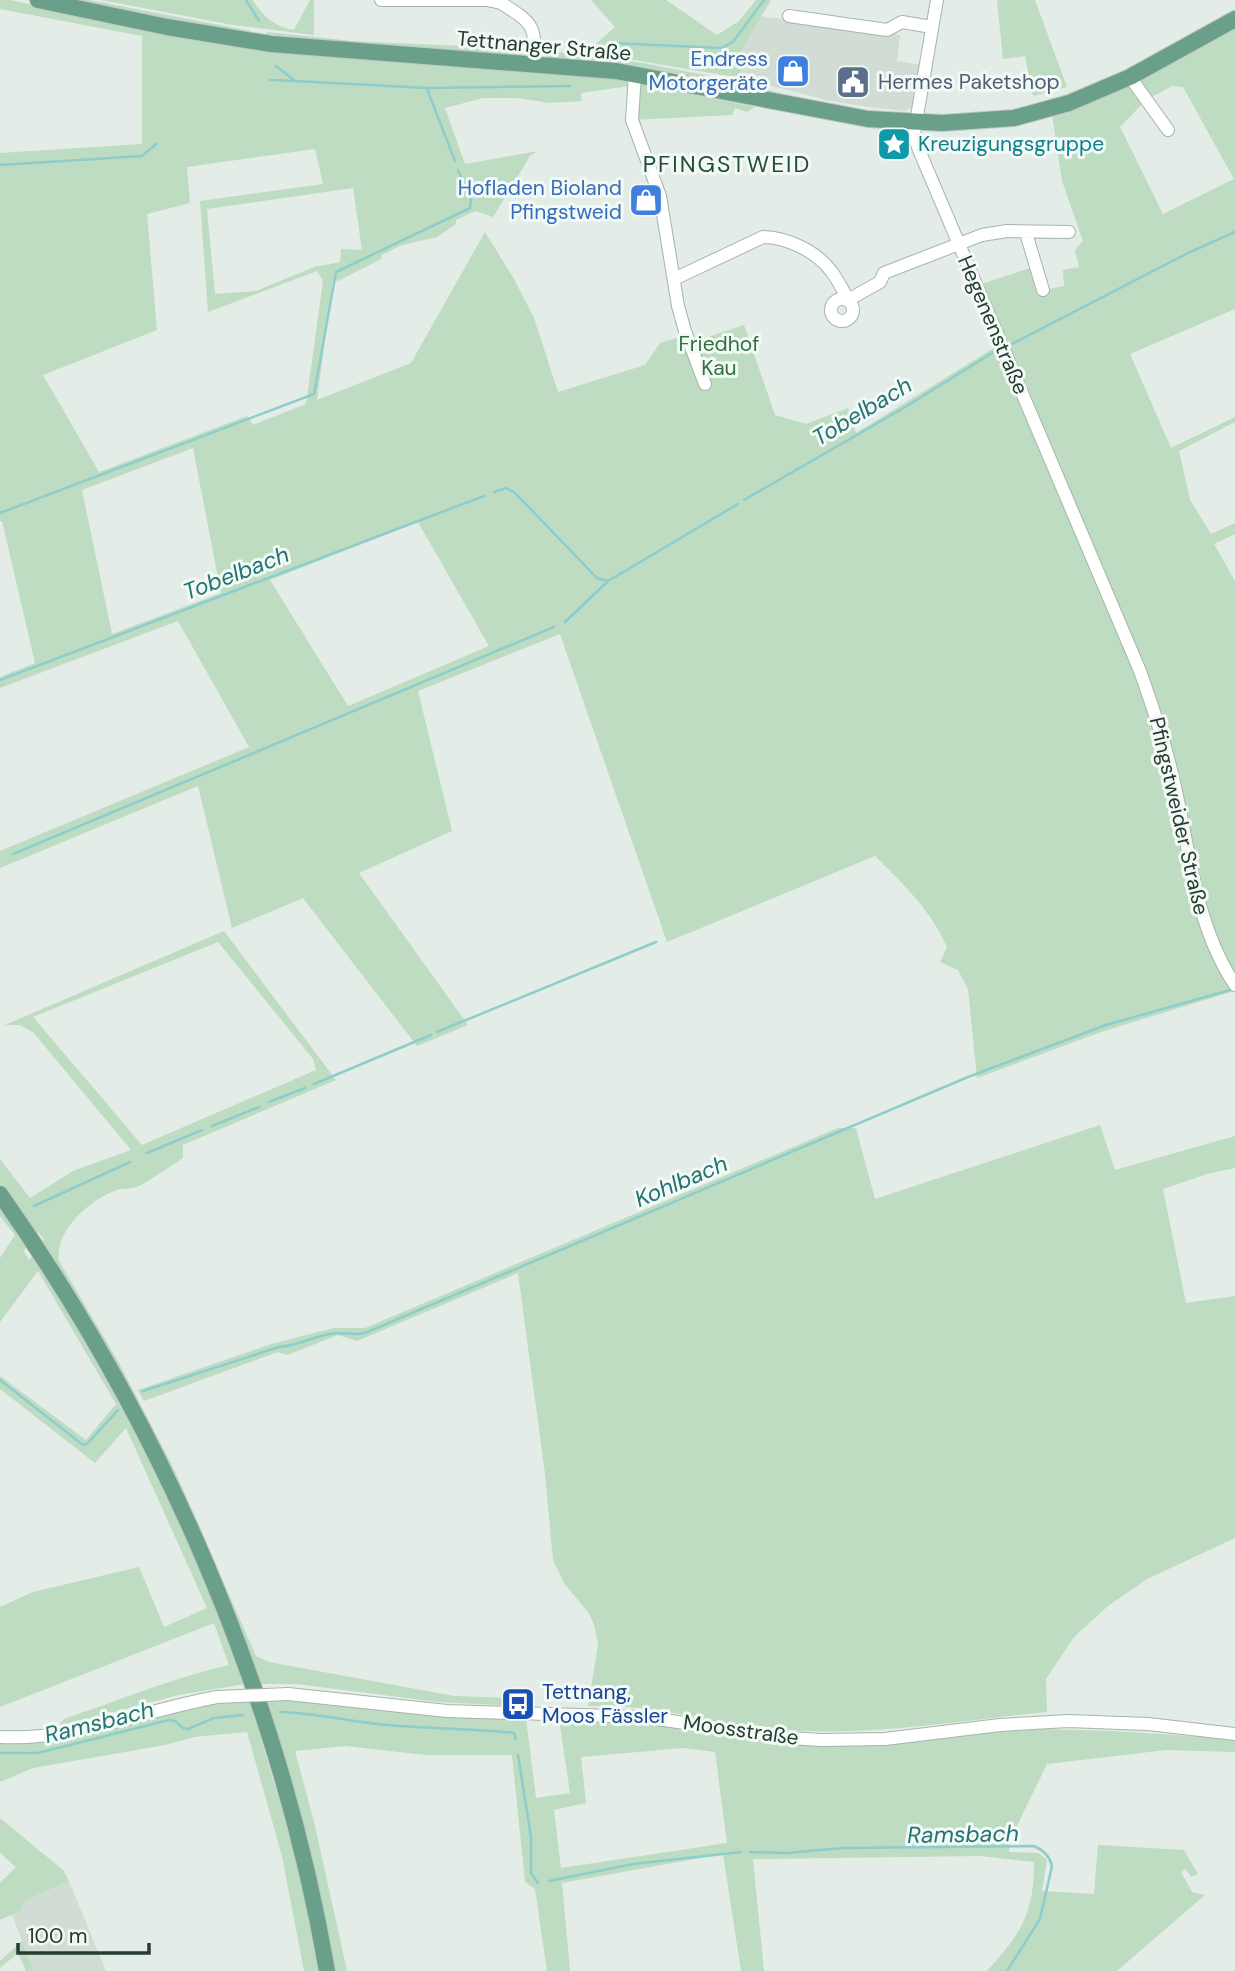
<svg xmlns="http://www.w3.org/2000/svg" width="1235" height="1971" viewBox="0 0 1235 1971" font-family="'DM Sans',sans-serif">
	<rect width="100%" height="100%" fill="#e3ece6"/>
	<path fill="#d1dcd5" d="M760,16L900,35L897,61L922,65L916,105L906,111L868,107L826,100L741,78V50Z
		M69,1881L106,1971H34L12,1915L21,1911L24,1901Z"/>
	<path fill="#bddcc1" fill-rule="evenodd" d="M0,0H10L144,28L361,59L625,79L629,86L581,93L582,101L549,103L518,98H483L445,108L465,164L538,151L530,156L493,217L475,211L456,220V224L437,237L402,245L382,255L381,259L338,281L333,279L317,400L411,363L485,232L514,279L534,318L558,392L645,365L660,343L686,335L690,343L744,325L775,415L806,424L848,408L856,433L997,346L1169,746L978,285L1033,267L1039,291L1064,286L1063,270L1079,267L1075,250L1083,241L1062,181L1052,114L1235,27V309L1130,354L1171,448L1235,417V422L1179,451L1190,500L1211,534L1235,523V534L1214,544L1235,581V977L1218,946L1167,767L1224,977L1234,991L1101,1032L977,1078L968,989L958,970L940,962L947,947C932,912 903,883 875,856L667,942L560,634L418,691L452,831L359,873L468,1025L417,1046L303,898L232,928L198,786L0,868V851L249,747L178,621L0,688V677L35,663L2,521H0V153L142,144V36L0,9ZM1172,86L1183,87L1234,179L1163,214L1120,127L1146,100ZM315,149L323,184L200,201L208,312L317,271L323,281L306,404L253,425L247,416L99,472L43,375L157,330L147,214L190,203L187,167ZM353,188L362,250L341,249L340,262L314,267L256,291L215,294L207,209ZM193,448L221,593L112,634L82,490ZM418,522L489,646L348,706L270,580Z
		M62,0H89L251,31L249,36Z
		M101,0H253C263,17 274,26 294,30L310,0H314V35L233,25Z
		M591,0H666L717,35L739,21L756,0H771L741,50V78L587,52L615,27Z
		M997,0H1035L1067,87L1033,96L1025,56L1003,59Z
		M267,32L353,41L527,49L522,55L516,56L265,38Z
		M541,50L643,63L720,78L819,103L546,58Z
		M640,84L755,107L747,112L735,108L732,115L632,120Z
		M224,931L336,1080L183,1145V1158C169,1167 155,1177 141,1185C133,1190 122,1187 114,1191C89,1201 54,1231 59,1261L118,1361L175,1471L256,1656L269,1662L454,1696L512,1698L518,1699V1706L438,1702L297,1684H257L238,1631L42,1244L44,1239L38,1232L36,1234L0,1184V1159L30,1198L73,1171L131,1150L34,1033L20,1025H5ZM218,942L313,1059L316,1070L142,1145L33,1017Z
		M1100,1125L1115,1170L1235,1136V1168L1207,1174L1163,1189L1186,1303L1235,1296V1538L1147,1579L1108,1606L1074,1637L1046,1679L1047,1712C967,1720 887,1734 806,1731C733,1728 661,1704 588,1706L598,1645L594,1624L588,1612L564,1583L553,1560L545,1474L518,1273L357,1341L338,1335L287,1355L278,1352L144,1401L138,1390L271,1344L334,1328H365L838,1128H856L875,1199Z
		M0,1207L27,1246L24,1251L29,1260L33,1255C79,1327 122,1400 159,1478C191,1545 218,1614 245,1684L178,1695L81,1721L59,1725L64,1719C119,1700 173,1678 229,1665L214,1623L0,1707V1607L33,1592L139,1567L164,1627L207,1608L126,1428L95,1463L0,1389V1376L86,1440L116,1404L38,1271L0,1322V1258L15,1235L0,1216Z
		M295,1699L434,1715L526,1719L536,1798L570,1793L559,1719L638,1721L848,1744L1042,1729L1115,1731L1219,1738L1235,1741V1752L1166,1750L1047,1764L1010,1840L1009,1852L1039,1853L1047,1860L1042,1891L1094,1894L1098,1845L1184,1850L1198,1874L1191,1877L1186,1869L1181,1872L1192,1892L1205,1895L1117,1971H987C1021,1933 1034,1915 1034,1862L980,1856L753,1859L764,1971H741L723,1854L562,1883L570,1971H547L535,1889L525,1882L512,1755H426L345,1746L295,1751L315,1826L347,1971H332L263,1701ZM683,1748L715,1752L727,1843L561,1868L554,1810L586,1803L581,1757Z
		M250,1702L298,1864L321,1971H304L282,1856L247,1732L194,1737L165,1745L33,1768L0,1782V1742C68,1743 121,1723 185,1708C206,1704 228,1703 250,1702Z
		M0,1818L63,1870L69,1881L24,1901L21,1911L0,1920V1883L16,1867L0,1853Z
		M22,1941L34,1971H26L18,1953L0,1968V1961Z"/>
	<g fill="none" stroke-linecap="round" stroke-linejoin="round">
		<path stroke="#8ecdcd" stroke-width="2.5" d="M246,0L259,21
			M612,43L721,48L733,42L764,0
			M276,66L295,81L427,88L570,86
			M270,80L294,81
			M427,89L455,161
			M0,165L142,156L156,144
			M1010,345L1188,253L1235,232
			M494,492L506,488L515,493L597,578L608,581L738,504
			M744,500L907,406L997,350
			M0,513L314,394L336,272L470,208L471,199L458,170
			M565,622L608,581
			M0,680L484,496
			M13,854L554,627
			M437,1032L656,942
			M314,1084L431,1035
			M269,1102L305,1088
			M212,1126L259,1107
			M147,1153L202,1130
			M34,1206L130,1162
			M0,1380L83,1445L87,1444L118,1410
			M143,1391L279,1347C297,1346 312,1337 330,1334C342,1331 352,1336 365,1333L968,1077L1106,1025L1230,990
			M280,1712C317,1713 352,1722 388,1725C430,1729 472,1728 514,1733L516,1739
			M0,1753H38L169,1720L175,1721L183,1728L188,1729L214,1718L243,1715
			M518,1755L531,1837V1873L538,1883
			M750,1852L786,1853L844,1848L1034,1846C1043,1850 1050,1856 1052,1866L1040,1919L1007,1971
			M549,1881L633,1864L741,1852"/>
		<g stroke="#a6b4ac" stroke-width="14">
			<path id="minor" d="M381,0H487L501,3
				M502,0L501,3C534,24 536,25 534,65
				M937,0L916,122L914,135L919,150L1140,671C1152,705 1164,739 1172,774C1190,846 1193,922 1235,985
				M789,16L887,30L902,22L932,27
				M635,74L632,120L660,196L678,306L685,331L705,384
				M1130,77L1168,130
				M1026,233L1043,290
				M674,279L763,237C787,237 817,252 831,271C838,280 843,290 848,300L880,282L884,273L982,235L1007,231L1069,232
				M831 310a11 11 0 1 1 22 0a11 11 0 1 1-22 0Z
				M288,1694L447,1711L643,1717L789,1738L822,1740L885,1739L1000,1725L1068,1721L1148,1724L1235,1734
				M0,1737C74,1741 145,1710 217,1697"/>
		</g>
		<g stroke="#c2c8c6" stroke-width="18">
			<path id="major" d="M38,0L167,27L271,44L616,71L868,119L942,123L1014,118L1069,103L1130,77L1235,19
				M0,1194C162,1424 279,1693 327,1971"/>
		</g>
		<use href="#minor" stroke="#fff" stroke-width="12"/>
		<use href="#major" stroke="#6a9f89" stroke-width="16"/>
		<g stroke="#a6b4ac" stroke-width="14" stroke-linecap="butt">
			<path id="minor-bridge" d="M217,1697L288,1694"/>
		</g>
		<use href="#minor-bridge" stroke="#fff" stroke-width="12"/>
	</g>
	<defs>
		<g id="shop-square" transform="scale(1.75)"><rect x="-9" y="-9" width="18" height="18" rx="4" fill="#3f7fe0" stroke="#f3f9f5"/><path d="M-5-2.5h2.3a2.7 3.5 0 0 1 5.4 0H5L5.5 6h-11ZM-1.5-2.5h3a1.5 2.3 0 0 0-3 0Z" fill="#fff"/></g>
		<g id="civic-square" transform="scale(1.75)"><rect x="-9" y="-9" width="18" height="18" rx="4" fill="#5c6f8a" stroke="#f3f9f5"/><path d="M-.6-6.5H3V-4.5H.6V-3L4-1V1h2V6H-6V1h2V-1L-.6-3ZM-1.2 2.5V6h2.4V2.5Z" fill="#fff"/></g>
		<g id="sight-square" transform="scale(1.75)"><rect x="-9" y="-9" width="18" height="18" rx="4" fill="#0f9aa8" stroke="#f3f9f5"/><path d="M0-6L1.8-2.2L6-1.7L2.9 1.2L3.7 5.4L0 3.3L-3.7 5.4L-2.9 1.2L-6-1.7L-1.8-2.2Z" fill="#fff"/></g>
		<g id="bus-square" transform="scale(1.75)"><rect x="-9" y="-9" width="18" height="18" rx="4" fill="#1a4fb4" stroke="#f3f9f5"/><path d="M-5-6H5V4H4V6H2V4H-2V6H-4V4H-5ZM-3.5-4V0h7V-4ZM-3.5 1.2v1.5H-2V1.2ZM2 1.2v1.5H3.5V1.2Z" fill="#fff"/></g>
	</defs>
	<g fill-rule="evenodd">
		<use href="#shop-square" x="793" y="71"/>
		<use href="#civic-square" x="853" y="82"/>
		<use href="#sight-square" x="894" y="144"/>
		<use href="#shop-square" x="646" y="200"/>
		<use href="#bus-square" x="518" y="1704"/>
	</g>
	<g text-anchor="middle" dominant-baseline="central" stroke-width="6" stroke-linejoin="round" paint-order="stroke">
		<g font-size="21" fill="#243c32" stroke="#f3f9f5">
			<text transform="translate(544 46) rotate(5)">Tettnanger Straße</text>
			<text transform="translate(993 325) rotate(67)">Hegenenstraße</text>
			<text transform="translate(1179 816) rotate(77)">Pfingstweider Straße</text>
			<text transform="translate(741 1730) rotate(8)">Moosstraße</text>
		</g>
		<g font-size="21" fill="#366cbe" stroke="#f3f9f5" text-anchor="end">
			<text x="768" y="59">Endress<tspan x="768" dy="24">Motorgeräte</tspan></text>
			<text x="622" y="188">Hofladen Bioland<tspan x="622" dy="24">Pfingstweid</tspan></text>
		</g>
		<g font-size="21" fill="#4e5e75" stroke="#f3f9f5" text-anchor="start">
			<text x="878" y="82">Hermes Paketshop</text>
		</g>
		<g font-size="21" fill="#0d838f" stroke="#f3f9f5" text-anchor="start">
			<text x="918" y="144">Kreuzigungsgruppe</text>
		</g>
		<g font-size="21" fill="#30713f" stroke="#f3f9f5">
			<text x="719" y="344">Friedhof<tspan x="719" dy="24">Kau</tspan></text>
		</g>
		<g font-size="21" fill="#164399" stroke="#f3f9f5" text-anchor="start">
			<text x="542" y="1692">Tettnang,<tspan x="542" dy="24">Moos Fässler</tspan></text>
		</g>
		<g font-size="23" letter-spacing="2" fill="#214d3b" stroke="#f3f9f5">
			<text x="727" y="164">PFINGSTWEID</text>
		</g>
		<g font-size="23" font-style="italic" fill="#217374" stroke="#f3f9f5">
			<text transform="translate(862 411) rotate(-31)">Tobelbach</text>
			<text transform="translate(236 573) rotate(-21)">Tobelbach</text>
			<text transform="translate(681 1181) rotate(-23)">Kohlbach</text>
			<text transform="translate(99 1722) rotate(-14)">Ramsbach</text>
			<text transform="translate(963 1834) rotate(-1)">Ramsbach</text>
		</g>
	</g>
	<path d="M18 1943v10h131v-10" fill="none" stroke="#243c32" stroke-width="3.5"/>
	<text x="28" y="1943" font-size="21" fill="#243c32" stroke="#f3f9f5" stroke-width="5" paint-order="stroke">100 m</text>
</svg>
